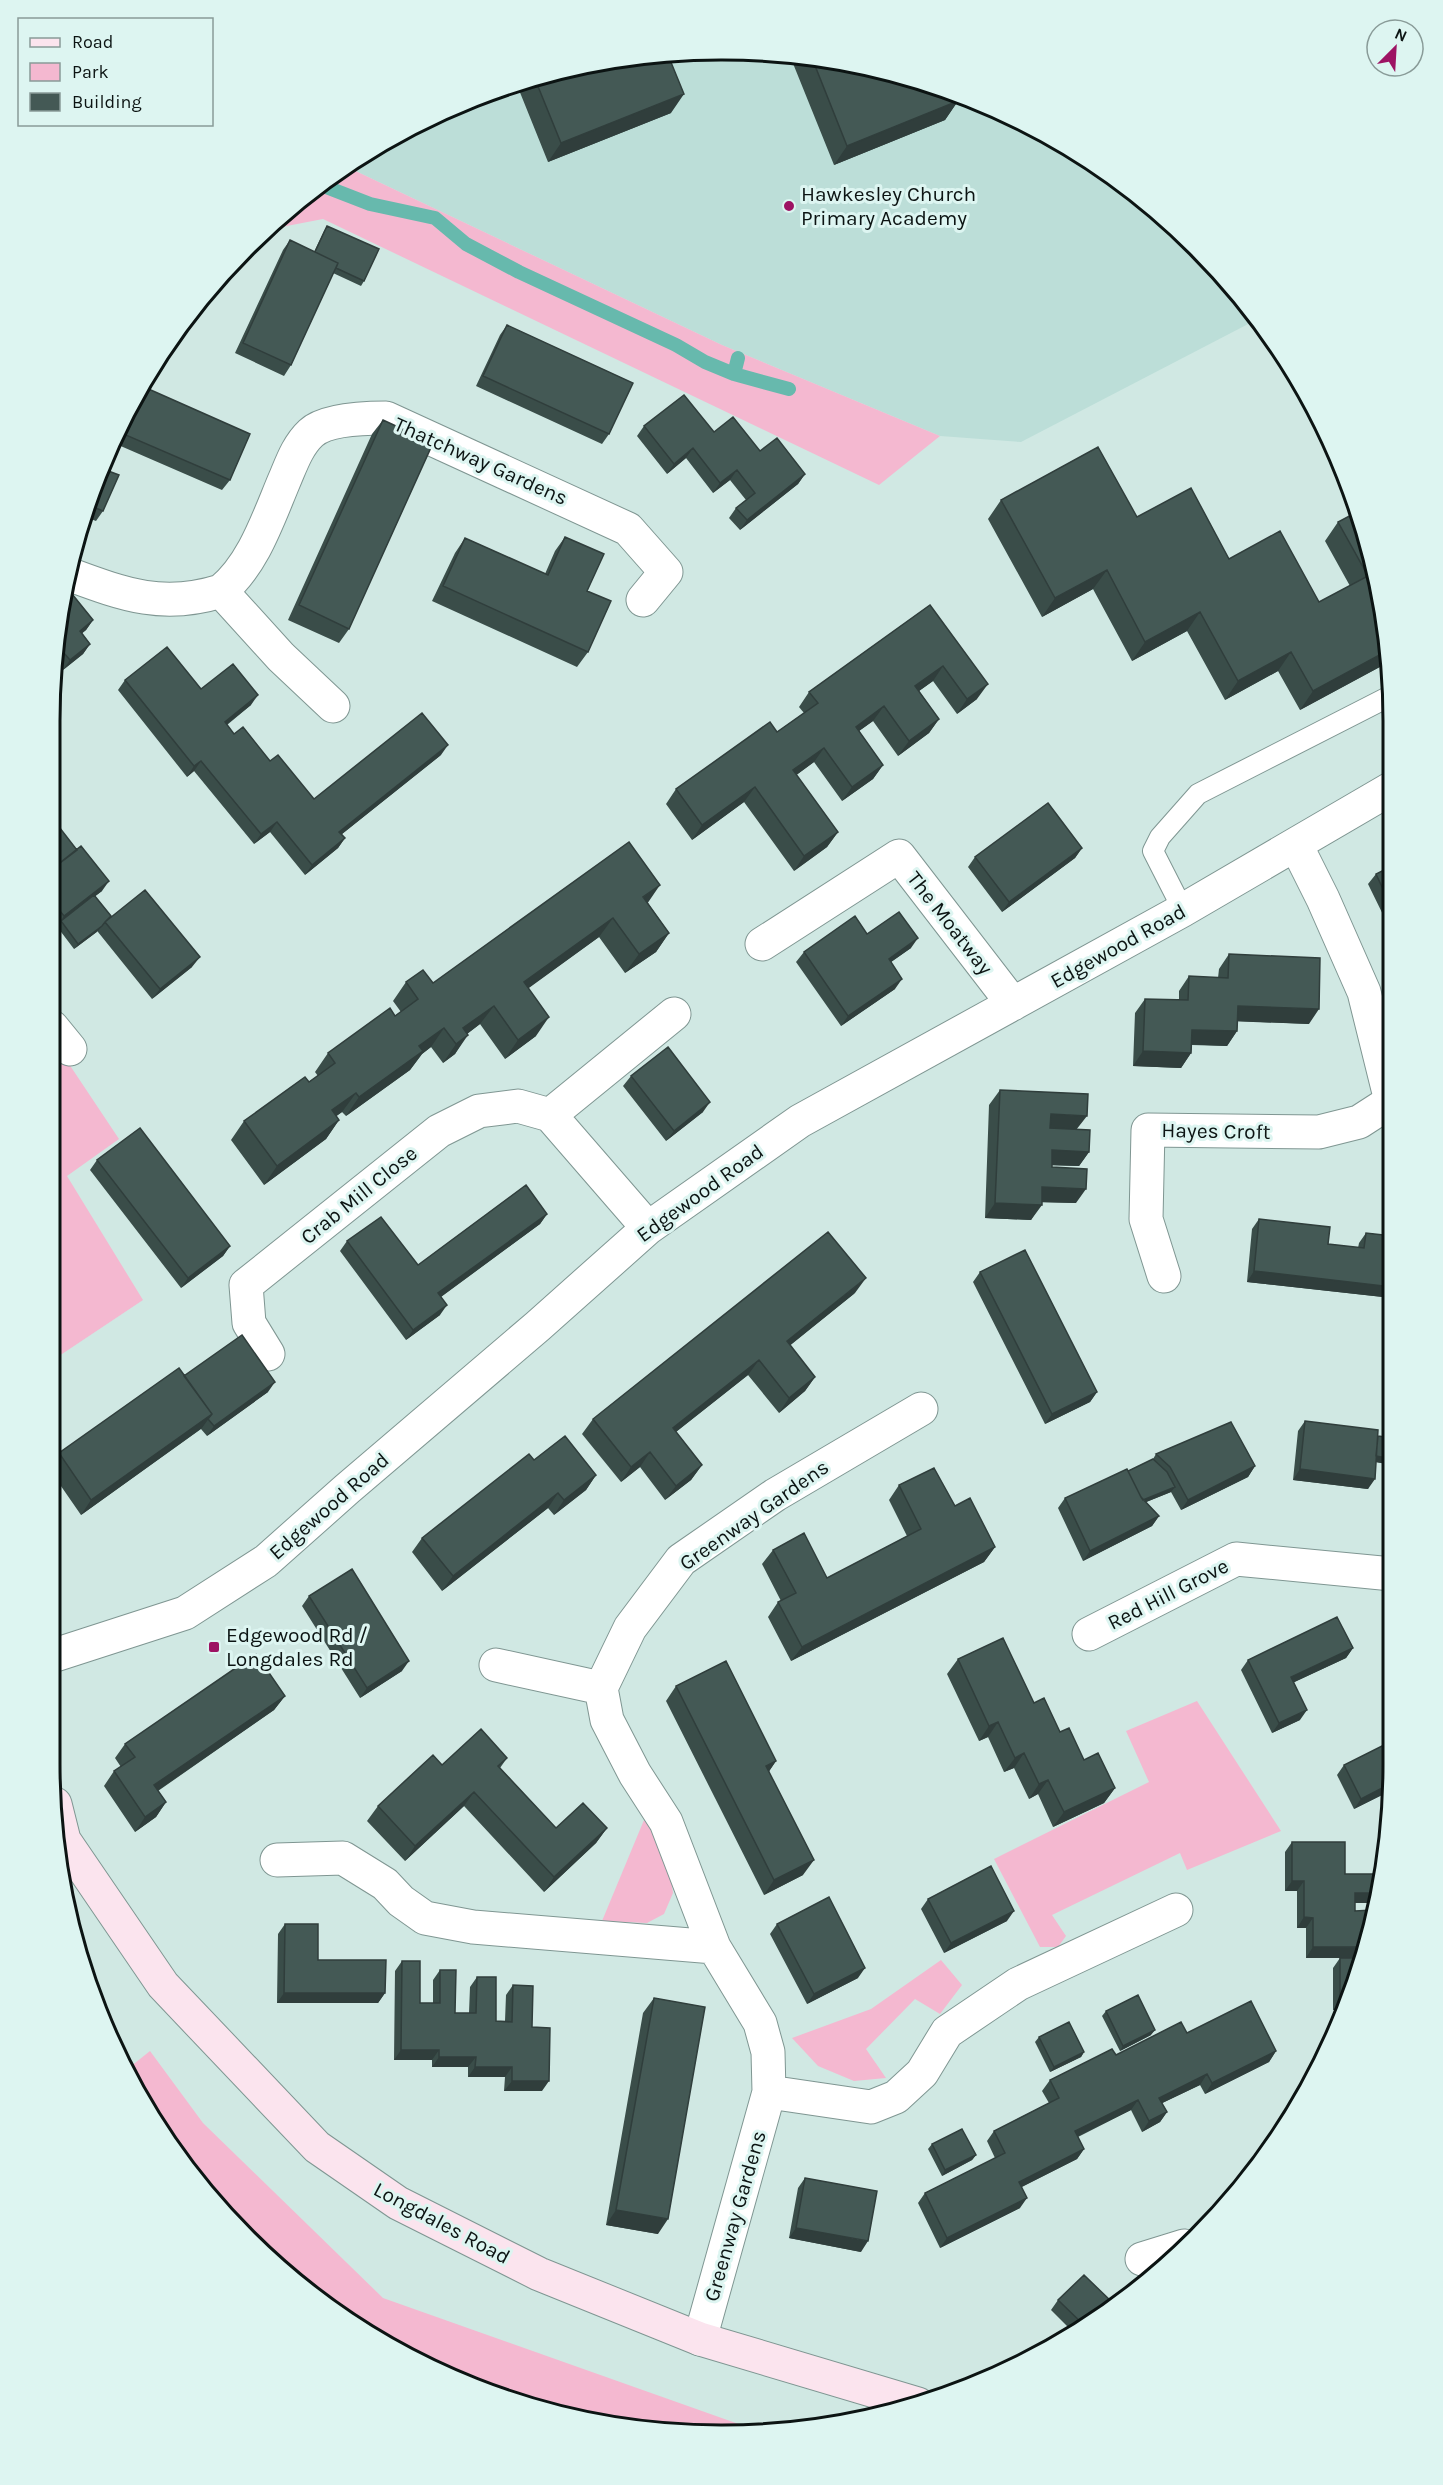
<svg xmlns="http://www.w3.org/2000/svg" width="1443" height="2485" viewBox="0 0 1443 2485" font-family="Karla,sans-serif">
	<rect width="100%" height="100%" fill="#d0e8e3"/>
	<path fill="#bcded8" d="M721,50L852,62L978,101L1095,163L1197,247L1254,321L1021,442L940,436L722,345L345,166L464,101L590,62Z"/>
	<path fill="#f4b8d0" d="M345,166L722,345L940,436L879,485L323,219L266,230Z
		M52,1045L65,1058L119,1139L67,1176L143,1300L53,1360Z
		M1197,1701L1281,1831L1187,1870L1180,1853L1052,1915L1066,1936L1058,1947H1040L994,1859L1149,1782L1126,1731Z
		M644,1820L667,1849L673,1893L664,1914L647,1923L602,1921Z
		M941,1960L962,1985L940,2014L915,1999L866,2049L886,2078L854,2081L818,2066L792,2038L871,2009Z
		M150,2051L203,2123L383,2298L767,2434L634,2430L547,2413L425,2366L348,2322L247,2239L188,2172L125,2071Z"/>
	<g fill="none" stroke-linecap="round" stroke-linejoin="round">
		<path stroke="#67b9ad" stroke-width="14" d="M321,185L370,204L435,218L466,244L519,272L676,345L705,362L734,374L789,389
			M734,374L738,358"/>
		<g stroke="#7f9692" stroke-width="22">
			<path id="lane" d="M1183,910L1153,851L1160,837L1198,794L1392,695"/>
		</g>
		<g stroke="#7f9692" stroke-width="35">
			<path id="street" d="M71,575C125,595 164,609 221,591L281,657L333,706
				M221,591C253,565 268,519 284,481C291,465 297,446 311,433C326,419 366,418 386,418L628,529L666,572L643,600
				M1296,845L1323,899L1364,992L1392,1105
				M762,944L899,856L1013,1004
				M52,1027L70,1049
				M648,1228L550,1115L674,1014
				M1164,1276L1146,1219L1148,1130L1319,1132L1359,1122L1390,1102
				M268,1354L249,1323L246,1285L439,1131L479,1111L518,1106L550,1115
				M1089,1634L1236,1559L1392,1574
				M55,1655L185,1613L266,1561L347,1489L538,1326L648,1228L800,1121L1183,910L1392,788
				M496,1665L601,1688
				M277,1860L343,1858L385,1884L401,1901L425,1918L473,1927L714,1947
				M769,2092L871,2107L896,2097L922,2073L947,2032L1018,1984L1176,1910
				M1142,2259L1184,2246
				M700,2339L769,2092L768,2052L760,2023L714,1947L666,1822L635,1774L607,1720L601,1688L630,1628L681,1560L775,1495L921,1409"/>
		</g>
		<g stroke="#7f9692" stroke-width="35">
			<path id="secondary" d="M55,1804L64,1840L163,1985L317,2147L398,2203L539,2274L700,2339L918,2404"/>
		</g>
		<use href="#lane" stroke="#fff" stroke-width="20"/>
		<use href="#street" stroke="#fff" stroke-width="33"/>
		<use href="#secondary" stroke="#fbe4ee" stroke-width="33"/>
	</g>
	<path fill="#3a4d49" d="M790,56L852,62L958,101L945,120L834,165Z
		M590,62L671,113L548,162L517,85Z
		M327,226L364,281L361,286L333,273L291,365L284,376L235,353L283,250L290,240L314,252L324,231Z
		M507,325L609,434L602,444L476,386L500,335Z
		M144,387L230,480L222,490L116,444Z
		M383,420L349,629L339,643L288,620L372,434Z
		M644,426L714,432L760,451L805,474L798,484L740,530L729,518L736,508L746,500L730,480L713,493L686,458L667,474L637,436Z
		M103,469V511L96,521L83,516L85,506Z
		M1001,500L1137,517L1229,559L1319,602L1350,586L1325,541L1338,522L1359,511L1389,662L1300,710L1278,671L1225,700L1187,631L1132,661L1093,589L1042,617L988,519Z
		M565,537L587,591L588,652L577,667L432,601L455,553L465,538L545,574L555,551Z
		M68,589L93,620L86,630L82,633L90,644L83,654L63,670L54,660Z
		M930,605L977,699L957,714L933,681L919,691L939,719L929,733L898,756L873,721L859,731L883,765L873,779L842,801L814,762L796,775L838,832L827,847L794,871L744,802L692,840L666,804L676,789L777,732L804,713L799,707L809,692Z
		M125,680L201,689L251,705L227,725L234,734L270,761L314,799L441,755L342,834L345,838L338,848L305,875L270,832L254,844L194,771L187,777L118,690Z
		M52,826L102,891L95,896L111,916L192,967L152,999L98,932V931L74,949L52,920Z
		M1082,848L1075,858L1002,912L968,867L975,857Z
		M1392,866V933L1368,884L1376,874Z
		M648,903L669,933L656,952L625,973L599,937L528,988L536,1036L505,1059L480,1024L467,1034L455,1054L443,1063L431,1047L422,1054L410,1070L346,1116L342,1112L336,1116L339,1120L326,1139L264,1185L231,1140L244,1121L318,1076L315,1072L328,1053L395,1016L401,1012L393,1001L406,982L433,983Z
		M867,934L911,948L891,962L895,989L841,1026L796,962L804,952Z
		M1229,954L1309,1024L1238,1021L1237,1031L1227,1046L1192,1045L1191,1053L1181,1068L1133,1066L1135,1013L1145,999L1179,1000V991L1189,976L1218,978L1219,969Z
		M631,1076L703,1112L666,1141L623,1086Z
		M1000,1090L1077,1130L1089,1152L1079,1166L1052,1165V1167L1076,1203L1042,1202L1031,1220L985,1218L989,1105Z
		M97,1160L230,1246L223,1256L181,1288L90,1170Z
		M547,1214L540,1224L441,1297L440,1315L406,1340L340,1251L347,1241L418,1265Z
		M1259,1219L1328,1244L1358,1248L1359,1243L1366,1233L1392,1236V1298L1247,1282L1252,1229Z
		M980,1272L1097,1392L1090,1402L1045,1424L973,1282Z
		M855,1293L790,1345L815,1377L805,1391L779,1413L748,1375L676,1432L702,1465L691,1480L665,1500L640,1467L621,1482L582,1434L593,1419Z
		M184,1376L268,1392L207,1436L201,1429L81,1515L54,1476V1460L59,1453Z
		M1305,1421L1378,1436L1392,1465L1376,1462L1368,1489L1293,1480L1298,1431Z
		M1156,1454L1255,1466L1248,1477L1181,1510L1171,1492L1146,1502L1159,1516L1152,1526L1083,1561L1058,1508L1065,1498L1128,1471L1153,1459Z
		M534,1460L596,1475L586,1490L554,1515L548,1508L442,1591L412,1552L422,1538Z
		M899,1485L955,1506L995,1547L984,1562L791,1661L768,1617L778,1602L781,1601L762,1564L773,1550L827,1578L907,1536L889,1500Z
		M309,1596L402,1671L360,1698L302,1606Z
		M1353,1648L1346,1658L1294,1682L1300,1720L1272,1733L1241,1670L1248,1660Z
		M958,1659L1034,1703L1084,1760L1115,1788L1104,1803L1053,1827L1038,1794L1029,1799L1014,1768L1004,1772L988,1737L979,1741L947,1674Z
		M676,1686L776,1761L769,1771L803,1875L764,1895L666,1701Z
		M285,1696L274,1710L158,1791L166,1802L156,1817L135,1832L104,1786L114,1771L121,1767L115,1758L125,1744Z
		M1392,1708V1729L1386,1717Z
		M507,1758L500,1768L556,1828H607L596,1843L544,1892L464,1806L405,1861L367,1821L378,1806L442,1765Z
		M1344,1765L1392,1790L1354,1809L1337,1775Z
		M1292,1842L1345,1874L1373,1903H1355V1911L1364,1941V1948L1357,1958H1306V1928H1297V1891H1285V1852Z
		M928,1899L1007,1921L944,1953L921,1909Z
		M285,1924L318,1960L385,1993L378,2003H277L278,1934Z
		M777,1924L858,1978L807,2004L770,1934Z
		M1340,1958L1358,1980L1343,2009L1333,2010V1968Z
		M402,1961L420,2003H433V1980L440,1970L455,2013H469L470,1987L477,1977L496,2021H505L506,1995L513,1985L532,2027L542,2091H504L505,2077H468V2067H432V2060H394L395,1971Z
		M654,1998L658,2234L606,2225L643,2013Z
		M1106,2011L1151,2035L1120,2051L1102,2016Z
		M1187,2033L1276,2051L1269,2062L1205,2094L1200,2085L1162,2103L1167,2112L1160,2122L1142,2132L1131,2110L1078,2137L1084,2149L1077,2159L1021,2187L1020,2208L940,2248L918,2203L925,2193L995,2158L987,2141L994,2131L1049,2103L1042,2091L1050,2080L1116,2055Z
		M1039,2037L1084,2052L1081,2057L1050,2072L1035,2042Z
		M932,2144L976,2155L972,2160L942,2176L928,2149Z
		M805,2178L861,2252L789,2238L798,2188Z
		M1058,2300L1116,2306L1075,2334L1051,2310Z"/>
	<path fill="#303e3c" d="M684,94L671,113L548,162L561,143Z
		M958,101L945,120L834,165L847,146Z
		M693,448L686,458L667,474L674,464Z
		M737,470L730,480L713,493L720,483Z
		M805,474L798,484L740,530L747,520Z
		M1107,570L1093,589L1042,617L1055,598Z
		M1200,612L1187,631L1132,661L1145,642Z
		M93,620L86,630L73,641L80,631Z
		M90,644L83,654L63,670L70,660Z
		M1387,651L1389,662L1300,710L1313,691Z
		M1291,652L1278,671L1225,700L1238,681Z
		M943,666L933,681L905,701L915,686Z
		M988,684L977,699L957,714L967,699Z
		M258,695L251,705L217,732L225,722Z
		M884,706L873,721L845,741L856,727Z
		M939,719L929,733L898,756L909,741Z
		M448,745L441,755L332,842L339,832Z
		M824,748L814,762L783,785L793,770Z
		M201,761L194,771L187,777L194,766Z
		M883,765L873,779L842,801L852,787Z
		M755,787L744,802L692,840L702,825Z
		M277,822L270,832L254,844L261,834Z
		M838,832L827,847L794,871L804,856Z
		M345,838L338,848L305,875L312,865Z
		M1082,848L1075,858L1002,912L1009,902Z
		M109,881L102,891L62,922L61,921L64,916Z
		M660,885L647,904L643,897Z
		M613,918L599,937L511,1001L524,982Z
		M102,926L98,931L74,949L78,944Z
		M669,933L656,952L625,973L639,954Z
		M918,938L911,948L881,969L889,959Z
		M200,957L192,967L152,999L160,989Z
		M902,979L895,989L841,1026L848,1016Z
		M494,1006L480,1024L455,1043L463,1028Z
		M1238,1006L1319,1009L1309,1024L1228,1021Z
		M549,1017L536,1036L505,1059L518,1040Z
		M444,1028L431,1047L422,1054L410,1070L346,1116L359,1097L419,1046Z
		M1192,1030L1237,1031L1227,1046L1182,1044Z
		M468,1035L455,1054L443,1063L456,1044Z
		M1143,1051L1191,1053L1181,1068L1133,1066Z
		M356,1093L342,1112L319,1129L332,1110Z
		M710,1102L703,1112L666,1141L674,1131Z
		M1051,1114L1087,1116L1076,1130L1041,1128Z
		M339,1120L326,1139L264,1185L277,1166Z
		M1052,1150L1089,1152L1079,1166L1042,1165Z
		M1042,1187L1086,1189L1076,1203L1032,1202Z
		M995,1203L1042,1205L1031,1220L985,1218Z
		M547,1214L540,1224L431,1304L438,1293Z
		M230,1246L223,1256L181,1288L188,1278Z
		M1254,1271L1392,1287V1298L1247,1282Z
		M866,1278L855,1293L777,1356L787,1341Z
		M447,1305L440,1315L406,1340L413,1330Z
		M759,1360L748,1375L663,1442L673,1428Z
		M815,1377L805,1391L779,1413L789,1398Z
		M275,1382L268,1392L207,1436L214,1426Z
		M1097,1392L1090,1402L1045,1424L1052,1414Z
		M212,1414L202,1428L81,1515L91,1500Z
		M650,1452L640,1467L621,1482L631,1467Z
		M1374,1456L1392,1459V1465L1370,1461Z
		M702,1465L691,1480L665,1500L676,1486Z
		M1255,1466L1248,1477L1181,1510L1188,1500Z
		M1300,1469L1375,1479L1368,1489L1293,1480Z
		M596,1475L586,1490L554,1515L564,1500Z
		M1175,1487L1171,1492L1134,1507L1137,1502Z
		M558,1493L548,1508L442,1591L453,1576Z
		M1159,1516L1152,1526L1083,1561L1090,1551Z
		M995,1547L984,1562L791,1661L802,1647Z
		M1353,1648L1346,1658L1284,1687L1291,1677Z
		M409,1661L402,1671L360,1698L367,1688Z
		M285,1696L274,1710L144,1800L154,1785Z
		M1307,1710L1300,1720L1272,1733L1279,1723Z
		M998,1722L988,1737L979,1741L989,1726Z
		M1024,1753L1014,1768L1004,1772L1015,1758Z
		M776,1761L766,1776V1766Z
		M1048,1780L1038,1794L1029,1799L1039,1784Z
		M1392,1783V1790L1354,1809L1361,1799Z
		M1115,1788L1104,1803L1053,1827L1064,1812Z
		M474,1792L464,1806L405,1861L415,1846Z
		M166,1802L156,1817L135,1832L145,1817Z
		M607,1828L596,1843L544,1892L554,1877Z
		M814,1860L803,1875L764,1895L774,1880Z
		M1292,1881H1304L1297,1891H1285Z
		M1355,1893H1375L1373,1903H1348Z
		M1014,1911L1007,1921L944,1953L951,1943Z
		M1304,1917L1313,1918L1306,1928H1297Z
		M1364,1931H1367L1365,1941H1357Z
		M1313,1947L1364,1948L1357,1958H1306Z
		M865,1968L858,1978L807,2004L814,1994Z
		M284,1993H385L378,2003H277Z
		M1348,1999L1343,2009L1333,2010L1340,2000Z
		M1155,2030L1151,2035L1120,2051L1123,2046Z
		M401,2050H439L432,2060H394Z
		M1276,2051L1269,2062L1205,2094L1212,2083Z
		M1084,2052L1081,2057L1050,2072L1054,2067Z
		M439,2057H476L468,2067H432Z
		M475,2067H512L505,2077H468Z
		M1207,2074L1200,2085L1152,2108L1159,2098Z
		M512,2081H549L542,2091H504Z
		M1138,2100L1131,2110L1068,2141L1075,2131Z
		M1167,2112L1160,2122L1142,2132L1149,2121Z
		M1084,2149L1077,2159L1012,2192L1019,2182Z
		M976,2155L972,2160L942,2176L945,2170Z
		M1027,2198L1020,2208L940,2248L947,2238Z
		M616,2210L668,2219L658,2234L606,2225Z
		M796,2228L868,2241L861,2252L789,2238Z"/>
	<path fill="#445955" stroke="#303e3c" stroke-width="1.5" d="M668,55L684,94L561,143L535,79L590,62Z
		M812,58L852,62L955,93L958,101L847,146Z
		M327,226L379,249L364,281L336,268L338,263L315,252Z
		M290,240L338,263L291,365L243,343Z
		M507,325L633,383L609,434L483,376Z
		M144,387L250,434L230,480L121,433Z
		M684,395L714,432L733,417L760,451L777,438L805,474L747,520L736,508L755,493L737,470L720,483L693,448L674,464L644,426Z
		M383,420L433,443L349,629L299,605Z
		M1098,447L1137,517L1191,488L1229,559L1280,531L1319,602L1368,576L1338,522L1359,511L1387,651L1313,691L1291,652L1238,681L1200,612L1145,642L1107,570L1055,598L1001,500Z
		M103,469L119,475L103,511L86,504Z
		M565,537L604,554L587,591L611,601L588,652L443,586L465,538L548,575Z
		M68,589L93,620L80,631L90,644L70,660L57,645Z
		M930,605L988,684L967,699L943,666L915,686L939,719L909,741L884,706L856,727L883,765L852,787L824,748L793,770L838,832L804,856L755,787L702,825L676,789L770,722L777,732L818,703L809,692Z
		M167,647L201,689L233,664L258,695L225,722L234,734L243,727L270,761L278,755L314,799L422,713L448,745L339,832L345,838L312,865L277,822L261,834L201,761L194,766L125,680Z
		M1048,803L1082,848L1009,902L975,857Z
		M56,823L77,850L52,869V826Z
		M629,842L660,885L643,897L669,933L639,954L613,918L524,982L549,1017L518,1040L494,1006L463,1028L468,1035L456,1044L444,1028L419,1046L423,1051L359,1097L356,1093L332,1110L339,1120L277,1166L244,1121L305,1077L309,1082L335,1063L328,1053L390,1008L395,1016L418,999L406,982L423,970L433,983Z
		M81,846L109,881L64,916L52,901V869Z
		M1392,866V908L1376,874Z
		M145,890L200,957L160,989L105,922Z
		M94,895L111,916L105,922L102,926L78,944L61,921Z
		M899,912L918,938L889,959L902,979L848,1016L804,952L855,916L867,934Z
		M1229,954L1320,958L1319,1009L1238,1006L1237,1031L1192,1030L1191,1053L1143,1051L1145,999L1188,1000L1189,976L1228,978Z
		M668,1047L710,1102L674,1131L631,1076Z
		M1000,1090L1088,1094L1087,1116L1051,1114L1050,1128L1090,1130L1089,1152L1052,1150V1167L1087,1169L1086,1189L1042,1187V1205L995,1203Z
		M140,1128L230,1246L188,1278L97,1160Z
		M526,1185L547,1214L438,1293L447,1305L413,1330L347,1241L381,1217L418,1265Z
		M1259,1219L1330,1227L1328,1244L1364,1248L1366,1233L1392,1236V1287L1254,1271Z
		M828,1232L866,1278L787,1341L815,1377L789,1398L759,1360L673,1428L702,1465L676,1486L650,1452L631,1467L593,1419Z
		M1025,1250L1097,1392L1052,1414L980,1272Z
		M242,1335L275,1382L214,1426L208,1419L212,1414L184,1376Z
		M179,1368L212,1414L91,1500L59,1453Z
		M1305,1421L1378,1430L1375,1479L1300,1469Z
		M1231,1422L1255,1466L1188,1500L1170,1467L1156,1454Z
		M565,1436L596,1475L564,1500L558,1493L453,1576L422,1538L529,1454L534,1460Z
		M1378,1436L1392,1438V1459L1376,1456Z
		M1153,1459L1167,1472L1175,1487L1143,1500L1141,1497L1128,1471Z
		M934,1468L955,1506L970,1498L995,1547L802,1647L778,1602L796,1593L773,1550L804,1533L827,1578L921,1529L899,1485Z
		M1127,1469L1141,1497L1159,1516L1090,1551L1065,1498Z
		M352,1569L409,1661L367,1688L309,1596Z
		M1337,1617L1353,1648L1291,1677L1307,1710L1279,1723L1248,1660Z
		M1003,1638L1034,1703L1044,1698L1060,1732L1069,1728L1084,1760L1098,1753L1115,1788L1064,1812L1048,1780L1039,1784L1024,1753L1015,1758L998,1722L989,1726L958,1659Z
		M256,1654L285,1696L154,1785L166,1802L145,1817L114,1771L135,1757L125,1744Z
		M726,1661L776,1761L766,1766L814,1860L774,1880L676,1686Z
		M481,1729L507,1758L498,1766L556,1828L583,1803L607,1828L554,1877L474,1792L415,1846L378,1806L433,1755L442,1765Z
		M1392,1741V1783L1361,1799L1344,1765Z
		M1292,1842H1345V1874H1379L1375,1893H1355V1911L1372,1910L1367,1931H1364V1947H1313V1918L1304,1917V1881H1292Z
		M991,1866L1014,1911L951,1943L928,1899Z
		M829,1897L865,1968L814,1994L777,1924Z
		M285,1924H318V1960H386L385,1993H284Z
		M1340,1958H1362L1358,1980L1348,1999L1340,2000Z
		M402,1961H420V2003H440V1970H456L455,2013H476L477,1977H496V2021L512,2022L513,1985L533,1986L532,2027L550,2028L549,2081H512V2067H475L476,2057H439V2050H401Z
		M1138,1995L1155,2030L1123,2046L1106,2011Z
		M654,1998L705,2007L668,2219L616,2210Z
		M1251,2001L1276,2051L1212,2083L1207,2074L1159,2098L1167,2112L1149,2121L1138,2100L1075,2131L1084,2149L1019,2182L1027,2198L947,2238L925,2193L1005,2153L994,2131L1059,2098L1050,2080L1112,2049L1116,2055L1181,2022L1187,2033Z
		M1069,2022L1084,2052L1054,2067L1039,2037Z
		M962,2129L976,2155L945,2170L932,2144Z
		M805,2178L877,2191L868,2241L796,2228Z
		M1084,2275L1116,2306L1086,2327L1058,2300Z"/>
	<g fill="#9d1363" stroke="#ddf5f1" stroke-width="2">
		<circle cx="789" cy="206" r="6"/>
		<rect x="208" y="1641" width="12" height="12" rx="3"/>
	</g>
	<g text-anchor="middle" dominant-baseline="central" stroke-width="6" stroke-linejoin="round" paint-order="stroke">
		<g font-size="21" fill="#0c1413" stroke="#ddf5f1" text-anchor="start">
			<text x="801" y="194">Hawkesley Church<tspan x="801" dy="24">Primary Academy</tspan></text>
			<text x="226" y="1635">Edgewood Rd /<tspan x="226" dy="24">Longdales Rd</tspan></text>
		</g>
		<g font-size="21" fill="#0c1413" stroke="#ddf5f1">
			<text transform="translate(481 461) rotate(24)">Thatchway Gardens</text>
			<text transform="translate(950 923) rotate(52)">The Moatway</text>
			<text transform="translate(1118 946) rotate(-29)">Edgewood Road</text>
			<text transform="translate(1216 1131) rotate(1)">Hayes Croft</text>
			<text transform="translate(700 1193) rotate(-36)">Edgewood Road</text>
			<text transform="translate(359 1195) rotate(-39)">Crab Mill Close</text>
			<text transform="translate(329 1506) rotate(-41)">Edgewood Road</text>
			<text transform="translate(754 1515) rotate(-35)">Greenway Gardens</text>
			<text transform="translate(1168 1594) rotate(-27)">Red Hill Grove</text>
			<text transform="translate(735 2216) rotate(-74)">Greenway Gardens</text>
			<text transform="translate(442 2223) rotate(28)">Longdales Road</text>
		</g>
	</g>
	<path d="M0 0H1443V2485H0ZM721 60H722A661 661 0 0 1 1383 721V1764A661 661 0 0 1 722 2425H721A661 661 0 0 1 60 1764V721A661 661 0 0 1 721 60Z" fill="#ddf5f1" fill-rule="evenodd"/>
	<path fill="none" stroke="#0c1413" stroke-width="3" d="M721 60H722A661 661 0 0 1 1383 721V1764A661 661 0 0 1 722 2425H721A661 661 0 0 1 60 1764V721A661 661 0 0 1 721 60Z"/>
	<rect x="18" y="18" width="195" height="108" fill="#ddf5f1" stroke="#899b98" stroke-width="1.5"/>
	<rect x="30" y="38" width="30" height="9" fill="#fbe4ee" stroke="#899b98" stroke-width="1.5"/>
	<text x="72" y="48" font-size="18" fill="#0c1413">Road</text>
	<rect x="30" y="63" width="30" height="18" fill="#f4b8d0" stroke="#899b98" stroke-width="1.5"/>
	<text x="72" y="78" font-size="18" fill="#0c1413">Park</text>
	<rect x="30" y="93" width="30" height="18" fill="#445955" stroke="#899b98" stroke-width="1.5"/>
	<text x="72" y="108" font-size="18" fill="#0c1413">Building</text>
	<g transform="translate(1395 48) rotate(24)"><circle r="28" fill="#ddf5f1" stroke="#899b98" stroke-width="1.5"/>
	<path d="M0-4.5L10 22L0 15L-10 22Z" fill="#9d1363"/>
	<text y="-9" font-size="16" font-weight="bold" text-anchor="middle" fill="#0c1413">N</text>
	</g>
</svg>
